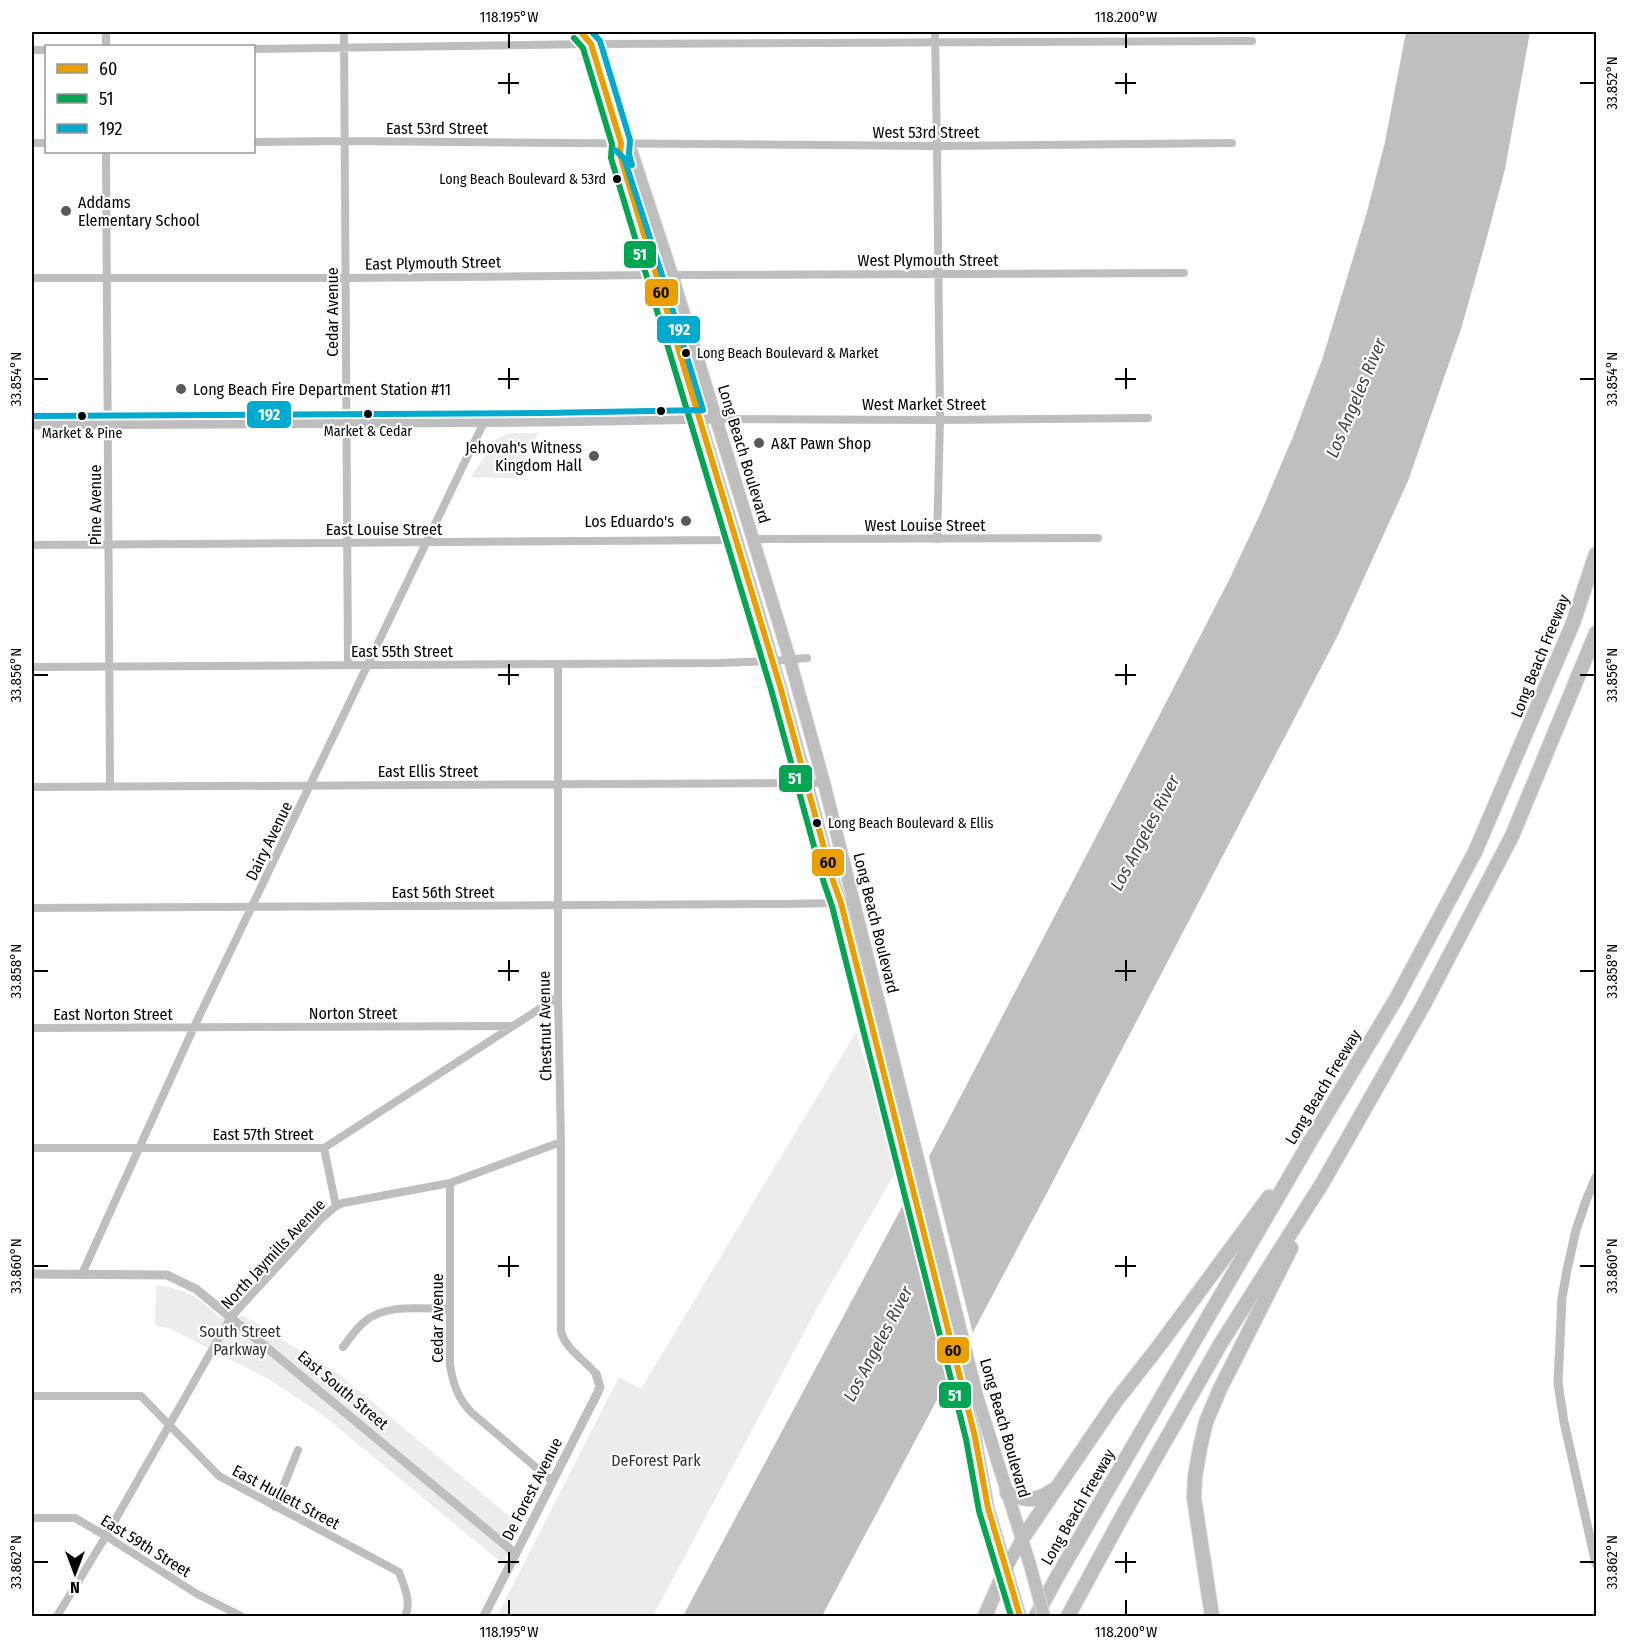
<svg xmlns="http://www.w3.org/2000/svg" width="1628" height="1648" viewBox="0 0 1628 1648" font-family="'Fira Sans Condensed',sans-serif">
	<rect width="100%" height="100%" fill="#fff"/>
	<path fill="#ececec" d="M508,433H538L515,478L471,477L496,440Z
		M856,1032L885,1127L895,1173L816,1310L653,1616H497L619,1377L641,1389Z
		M156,1285C186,1289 199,1296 219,1318L244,1316L340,1375L521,1526L503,1564L319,1412L272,1381L169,1328L155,1326Z"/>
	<path fill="#bfbfbf" d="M1406,32H1530L1505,169L1484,248L1461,329L1408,481L1338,635L1049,1189L822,1616H683L941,1134L1159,716L1229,580L1261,512L1294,434L1323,357L1367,212L1385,142Z"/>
	<path fill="#fff" d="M928,1153L974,1338L950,1382L904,1197Z"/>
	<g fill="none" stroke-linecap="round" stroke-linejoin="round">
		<g stroke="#dbdbdb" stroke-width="14">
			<path id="primary" d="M581,32L591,44L621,143L620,155C668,324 723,490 772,659C794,732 813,807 833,881L841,903L975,1437L988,1508L1020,1616
				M621,143L632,153L672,275L790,660L824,783L977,1396L1030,1565
				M1006,1568L1022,1539"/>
		</g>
		<g stroke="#dbdbdb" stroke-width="16">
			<path id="motorway" d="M1007,1493C1026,1500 1035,1503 1053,1490
				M1022,1539L1116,1401L1159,1346L1269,1197
				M985,1616L1006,1568
				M1036,1616L1057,1577L1311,1140L1396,999L1475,852L1573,623L1596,554
				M1068,1616L1124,1513L1221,1343L1323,1182L1423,1006L1512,836L1596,633
				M1212,1616L1194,1498L1195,1477L1200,1448L1206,1422L1220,1389L1291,1248"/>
		</g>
		<path stroke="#bebebe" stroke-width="8" d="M106,32V46
			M344,32L348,665
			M935,32L937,146L940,420L937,539
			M254,49L591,44L1252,41
			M32,50H46
			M254,142L345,141L937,146L1232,143
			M32,143H46
			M106,152L110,787
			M672,275L1184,273
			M32,278H346L654,275
			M715,419L940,420L1148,418
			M753,539L1098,538
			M32,545L737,540
			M558,664V997L561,1142V1332C567,1351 584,1359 596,1374
			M32,667L720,663L773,661L807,658
			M32,787L824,783
			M32,908L784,904L841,903L854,901
			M32,1028L513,1026
			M32,1148H324L558,997
			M324,1148L336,1206
			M450,1183V1365C453,1384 458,1399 472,1413L552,1481
			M82,1274L194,1027L484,422
			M343,1347C349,1339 356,1329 364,1322C386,1303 422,1309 450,1309
			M32,1396H141L219,1476L399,1572C404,1586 412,1602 405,1616
			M275,1507L298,1450
			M32,1518H75L106,1536L197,1594L241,1616
			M57,1616L106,1536L231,1317L321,1219L336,1206L343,1203L450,1183L561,1142"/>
		<path stroke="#bebebe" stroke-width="9" d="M32,425L545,422L715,419
			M1596,1177L1587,1198L1576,1230L1567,1270L1562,1298L1558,1383L1564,1422L1596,1564
			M32,1274L167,1275L196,1289L516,1554
			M484,1616L597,1394L600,1387L596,1374"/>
		<use href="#primary" stroke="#bebebe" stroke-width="12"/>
		<use href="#motorway" stroke="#bebebe" stroke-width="14"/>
		<g stroke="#dbdbdb" stroke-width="14" stroke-linecap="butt">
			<path id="primary-bridge" d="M1030,1565L1044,1616"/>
		</g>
		<use href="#primary-bridge" stroke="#bebebe" stroke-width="12"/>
		<g stroke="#fff" stroke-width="10">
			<path id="bus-1" d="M581,32L591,44L621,143L620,155L780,686L833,881L841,903L975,1437L988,1508L1020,1616"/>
		</g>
		<g stroke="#fff" stroke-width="10">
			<path id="bus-2" d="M574,38L583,48L612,144L611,158L771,689L824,883L832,906L966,1439L979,1511L1011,1616"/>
		</g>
		<g stroke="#fff" stroke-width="10">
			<path id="bus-3" d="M592,32L600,41L630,140L629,154L632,165
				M32,416L545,413L703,410L663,278L624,158L615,150"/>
		</g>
		<use href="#bus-1" stroke="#eb9e00" stroke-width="6"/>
		<use href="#bus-2" stroke="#00a651" stroke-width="6"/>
		<use href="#bus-3" stroke="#00a9ce" stroke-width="6"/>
	</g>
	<path fill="none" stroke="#000" stroke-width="2" d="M509,33V48M1126,33V48M509,73V94M1126,73V94M498,83H519M1115,83H1136M1580,83H1595M509,368V389M1126,368V389M33,379H48M498,379H519M1115,379H1136M1580,379H1595M509,664V685M1126,664V685M33,675H48M498,675H519M1115,675H1136M1580,675H1595M509,960V981M1126,960V981M33,971H48M498,971H519M1115,971H1136M1580,971H1595M509,1256V1277M1126,1256V1277M33,1266H48M498,1266H519M1115,1266H1136M1580,1266H1595M509,1552V1573M1126,1552V1573M33,1562H48M498,1562H519M1115,1562H1136M1580,1562H1595M509,1600V1615M1126,1600V1615"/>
	<g fill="#000" stroke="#fff" stroke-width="2">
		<circle cx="617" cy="179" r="5"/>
		<circle cx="686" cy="353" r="5"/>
		<circle cx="661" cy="411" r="5"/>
		<circle cx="368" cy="414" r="5"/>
		<circle cx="82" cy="416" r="5"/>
		<circle cx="817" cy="823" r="5"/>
	</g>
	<g fill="#595959" stroke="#fff" stroke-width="2">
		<circle cx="66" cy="211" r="6"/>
		<circle cx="181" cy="389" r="6"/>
		<circle cx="759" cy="443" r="6"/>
		<circle cx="594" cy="456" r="6"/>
		<circle cx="686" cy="521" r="6"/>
	</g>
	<g text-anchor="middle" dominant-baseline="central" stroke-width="4.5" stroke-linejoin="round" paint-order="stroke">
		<g font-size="14" fill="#000" stroke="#fff" text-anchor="start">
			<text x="606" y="179" text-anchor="end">Long Beach Boulevard &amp; 53rd</text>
			<text x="697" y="353">Long Beach Boulevard &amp; Market</text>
			<text x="368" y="431" text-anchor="middle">Market &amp; Cedar</text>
			<text x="82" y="433" text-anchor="middle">Market &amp; Pine</text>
			<text x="828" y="823">Long Beach Boulevard &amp; Ellis</text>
		</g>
		<g font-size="16" fill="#000" stroke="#fff">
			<text x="437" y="128">East 53rd Street</text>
			<text x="926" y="132">West 53rd Street</text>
			<text x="928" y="260">West Plymouth Street</text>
			<text transform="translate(433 263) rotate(-1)">East Plymouth Street</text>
			<text transform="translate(332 312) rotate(-90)">Cedar Avenue</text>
			<text x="924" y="404">West Market Street</text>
			<text transform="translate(744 454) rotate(73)">Long Beach Boulevard</text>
			<text transform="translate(95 505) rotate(-90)">Pine Avenue</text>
			<text x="925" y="525">West Louise Street</text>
			<text x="384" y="529">East Louise Street</text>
			<text x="402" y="651">East 55th Street</text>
			<text transform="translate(1540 656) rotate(-68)">Long Beach Freeway</text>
			<text x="428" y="771">East Ellis Street</text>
			<text transform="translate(269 841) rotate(-64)">Dairy Avenue</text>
			<text x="443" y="892">East 56th Street</text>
			<text transform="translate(876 923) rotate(76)">Long Beach Boulevard</text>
			<text x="353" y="1013">Norton Street</text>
			<text x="113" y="1014">East Norton Street</text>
			<text transform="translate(545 1026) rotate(-91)">Chestnut Avenue</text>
			<text transform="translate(1323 1087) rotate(-59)">Long Beach Freeway</text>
			<text x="263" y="1134">East 57th Street</text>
			<text transform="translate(273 1254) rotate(-47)">North Jaymills Avenue</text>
			<text transform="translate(437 1318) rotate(-90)">Cedar Avenue</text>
			<text transform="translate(343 1390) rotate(40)">East South Street</text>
			<text transform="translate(1005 1428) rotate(74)">Long Beach Boulevard</text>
			<text transform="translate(532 1489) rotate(-63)">De Forest Avenue</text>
			<text transform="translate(286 1497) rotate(28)">East Hullett Street</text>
			<text transform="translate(1078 1507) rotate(-60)">Long Beach Freeway</text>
			<text transform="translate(146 1546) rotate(32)">East 59th Street</text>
		</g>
		<g font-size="16" fill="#000" stroke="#fff" text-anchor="start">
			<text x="78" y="202">Addams<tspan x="78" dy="18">Elementary School</tspan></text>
			<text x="193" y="389">Long Beach Fire Department Station #11</text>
			<text x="771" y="443">A&amp;T Pawn Shop</text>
			<text x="582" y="447" text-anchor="end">Jehovah's Witness<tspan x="582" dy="18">Kingdom Hall</tspan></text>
			<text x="674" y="521" text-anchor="end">Los Eduardo's</text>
		</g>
		<g font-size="16" fill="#333" stroke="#fff">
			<text x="240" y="1331">South Street<tspan x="240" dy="18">Parkway</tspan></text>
			<text x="656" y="1460">DeForest Park</text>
		</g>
		<g font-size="18" font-style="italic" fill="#444" stroke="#fff">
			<text transform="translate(1356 398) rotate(-67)">Los Angeles River</text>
			<text transform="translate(1145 833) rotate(-62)">Los Angeles River</text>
			<text transform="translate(878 1344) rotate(-62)">Los Angeles River</text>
		</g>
	</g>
	<g stroke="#fff" stroke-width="2">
		<rect x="623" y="240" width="34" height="29" rx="6" fill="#00a651"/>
		<rect x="644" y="278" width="35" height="29" rx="6" fill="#eb9e00"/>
		<rect x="656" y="315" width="45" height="29" rx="6" fill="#00a9ce"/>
		<rect x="246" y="400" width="46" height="29" rx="6" fill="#00a9ce"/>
		<rect x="778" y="764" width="35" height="29" rx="6" fill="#00a651"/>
		<rect x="811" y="848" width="34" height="29" rx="6" fill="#eb9e00"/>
		<rect x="936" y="1336" width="34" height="28" rx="6" fill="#eb9e00"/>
		<rect x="938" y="1381" width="34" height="28" rx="6" fill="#00a651"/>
	</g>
	<g font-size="16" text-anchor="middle" font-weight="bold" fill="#fff">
		<text x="640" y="260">51</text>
		<text x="679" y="335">192</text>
		<text x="269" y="420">192</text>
		<text x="795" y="784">51</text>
		<text x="955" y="1401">51</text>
	</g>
	<g font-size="16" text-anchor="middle" font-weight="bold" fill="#111">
		<text x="661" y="298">60</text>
		<text x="828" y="868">60</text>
		<text x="953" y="1356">60</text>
	</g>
	<rect width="1628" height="1648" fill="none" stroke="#ffffff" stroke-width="66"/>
	<rect x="45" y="45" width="210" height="108" fill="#ffffff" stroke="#999999" stroke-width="1.5"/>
	<rect x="57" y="64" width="30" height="9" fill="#eb9e00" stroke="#999999" stroke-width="1.5"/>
	<text x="99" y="75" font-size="18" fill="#000000">60</text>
	<rect x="57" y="94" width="30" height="9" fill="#00a651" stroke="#999999" stroke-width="1.5"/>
	<text x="99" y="105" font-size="18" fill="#000000">51</text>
	<rect x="57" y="124" width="30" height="9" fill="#00a9ce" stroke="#999999" stroke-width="1.5"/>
	<text x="99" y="135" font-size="18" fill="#000000">192</text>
	<g transform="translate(75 1573) rotate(180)" stroke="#ffffff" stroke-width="4.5" paint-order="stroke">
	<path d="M0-4.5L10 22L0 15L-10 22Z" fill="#000000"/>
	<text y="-9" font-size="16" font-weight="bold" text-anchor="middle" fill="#000000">N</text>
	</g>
	<rect x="33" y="33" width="1562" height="1582" fill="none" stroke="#000" stroke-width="2"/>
	<g font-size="15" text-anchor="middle" fill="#000">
		<text x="509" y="22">118.195°W</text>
		<text x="1126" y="22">118.200°W</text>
		<text transform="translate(1612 83) rotate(-90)" y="5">33.852°N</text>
		<text transform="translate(1612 379) rotate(-90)" y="5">33.854°N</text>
		<text transform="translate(16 379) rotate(-90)" y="5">33.854°N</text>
		<text transform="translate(1612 675) rotate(-90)" y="5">33.856°N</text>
		<text transform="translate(16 675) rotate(-90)" y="5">33.856°N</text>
		<text transform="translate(1612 971) rotate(-90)" y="5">33.858°N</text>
		<text transform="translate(16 971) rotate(-90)" y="5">33.858°N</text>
		<text transform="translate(1612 1266) rotate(-90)" y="5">33.860°N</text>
		<text transform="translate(16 1266) rotate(-90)" y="5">33.860°N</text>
		<text transform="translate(16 1562) rotate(-90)" y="5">33.862°N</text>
		<text transform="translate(1612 1562) rotate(-90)" y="5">33.862°N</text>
		<text x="509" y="1637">118.195°W</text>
		<text x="1126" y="1637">118.200°W</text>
	</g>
</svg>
